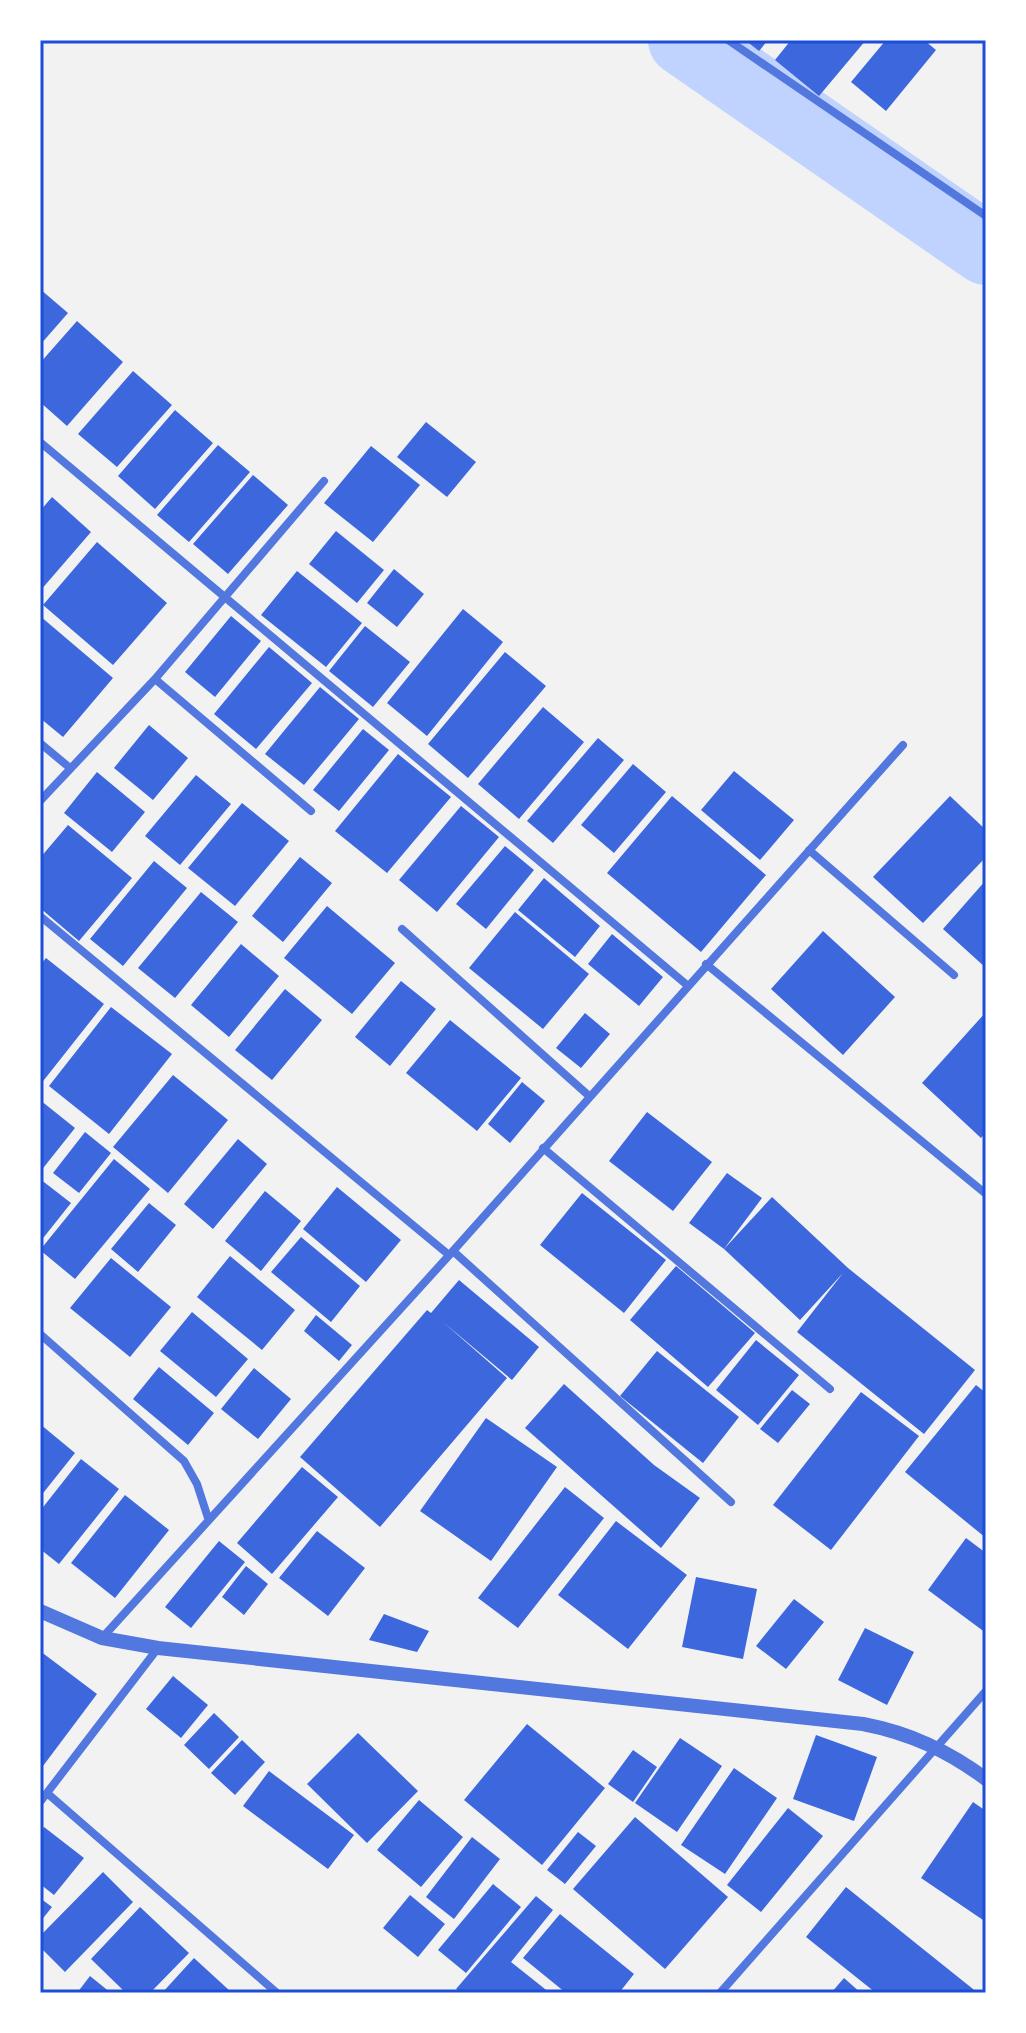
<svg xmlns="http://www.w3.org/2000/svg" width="1026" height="2033" viewBox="0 0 1026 2033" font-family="Mulish,sans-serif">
	<rect width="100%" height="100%" fill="#f2f2f2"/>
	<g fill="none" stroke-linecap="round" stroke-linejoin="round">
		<path stroke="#bfd3fe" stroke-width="72" d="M684,40L986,249"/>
	</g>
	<path fill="#3d67dc" d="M745,40H768L759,51Z
		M791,40H866L819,96L775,60Z
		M886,40H924L936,50L886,111L851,82Z
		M40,289L68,313L40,345Z
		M77,321L123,362L67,426L40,402V363Z
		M133,371L172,405L117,467L78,434Z
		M175,410L213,443L155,509L118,476Z
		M426,422L476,462L447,497L397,457Z
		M218,445L250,472L189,542L157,515Z
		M371,446L420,485L373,542L324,503Z
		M253,475L288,505L228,574L193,544Z
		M52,497L91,532L40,591V511Z
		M336,531L384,570L357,603L309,564Z
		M97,542L167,603L113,665L43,605Z
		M394,569L424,594L397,627L367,603Z
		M297,571L362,623L326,667L261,615Z
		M463,609L503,642L427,736L387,703Z
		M40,616L113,678L63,737L40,718Z
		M231,616L261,641L215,697L185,672Z
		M365,626L410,662L373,707L329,671Z
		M269,647L312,683L256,749L214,714Z
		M505,652L546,686L468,778L428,744Z
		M320,687L359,719L304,785L265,754Z
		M543,707L584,742L519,819L478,784Z
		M149,725L188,758L153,800L114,768Z
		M363,729L389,750L339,811L313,790Z
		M598,738L624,760L553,843L527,821Z
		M398,754L451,797L387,873L335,831Z
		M633,764L666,792L614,853L581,825Z
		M734,771L794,820L760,860L701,810Z
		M97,772L145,812L112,852L64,813Z
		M196,775L231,804L180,865L145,836Z
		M672,796L766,875L701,952L607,873Z
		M950,796L986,830V857L923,923L873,877Z
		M242,803L289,841L235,906L188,868Z
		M461,806L499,837L437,912L399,880Z
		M68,825L132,878L79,941L40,908V858Z
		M505,846L534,870L486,929L456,904Z
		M300,857L332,883L283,942L252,916Z
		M154,861L187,888L123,966L90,939Z
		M544,878L600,926L575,957L518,910Z
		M986,880V968L943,929Z
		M201,892L238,922L175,998L138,968Z
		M327,906L395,963L352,1014L284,958Z
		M515,912L589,974L543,1029L469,968Z
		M823,931L895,997L843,1055L771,989Z
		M612,934L663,977L639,1006L588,964Z
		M241,944L279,976L229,1037L191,1005Z
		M46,958L104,1004L40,1085V965Z
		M401,981L436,1009L390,1066L355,1037Z
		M285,989L322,1020L272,1080L235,1050Z
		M111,1007L172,1054L109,1134L49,1086Z
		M986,1012V1132L981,1138L922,1083Z
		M585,1013L610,1034L581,1068L556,1048Z
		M450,1020L521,1078L477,1131L406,1073Z
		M173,1075L228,1120L168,1193L113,1147Z
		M522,1082L545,1101L510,1143L488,1124Z
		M40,1100L75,1128L40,1172Z
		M647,1112L712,1162L673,1211L609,1161Z
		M85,1132L111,1153L79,1193L53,1173Z
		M238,1139L267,1164L213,1229L184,1204Z
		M114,1159L150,1189L75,1279L40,1250Z
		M727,1173L762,1198L724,1249L689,1223Z
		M40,1179L71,1203L40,1242Z
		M337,1187L401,1240L366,1282L303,1229Z
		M265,1191L301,1221L261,1271L225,1241Z
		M582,1193L666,1260L624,1313L540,1245Z
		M772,1197L848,1268L975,1370L924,1434L797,1332L843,1273L800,1320L724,1249Z
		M149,1203L176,1225L138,1272L111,1249Z
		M301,1237L360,1286L331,1322L271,1272Z
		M230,1256L295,1310L262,1350L197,1297Z
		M111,1258L171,1307L130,1357L70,1308Z
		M676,1266L755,1333L708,1387L630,1320Z
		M459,1280L539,1347L512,1380L443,1322L507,1378L380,1527L300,1457L427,1310L431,1313Z
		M192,1312L248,1359L216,1397L160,1351Z
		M316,1315L352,1345L339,1361L304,1331Z
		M756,1340L799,1375L758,1425L716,1390Z
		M657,1351L739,1417L703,1463L620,1396Z
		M159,1367L214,1413L188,1445L133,1399Z
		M254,1368L291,1399L258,1439L221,1409Z
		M564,1384L654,1465L700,1498L661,1548L525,1428Z
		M976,1385L986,1393V1538L905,1472Z
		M792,1390L810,1404L778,1443L760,1429Z
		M861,1392L919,1436L831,1550L773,1505Z
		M486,1418L557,1467L491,1561L420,1511Z
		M40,1424L75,1453L40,1497Z
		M81,1459L119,1489L59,1564L40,1549V1511Z
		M302,1467L338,1497L272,1574L237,1543Z
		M565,1487L604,1518L518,1628L478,1598Z
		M125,1495L169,1530L115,1598L71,1563Z
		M616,1521L687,1575L628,1649L558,1595Z
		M317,1531L365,1568L328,1616L279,1578Z
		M966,1538L986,1553V1633L928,1590Z
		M219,1541L245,1562L191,1628L165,1607Z
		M246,1566L268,1584L244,1615L222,1597Z
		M696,1577L757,1589L743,1659L682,1647Z
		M794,1599L824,1622L786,1669L756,1646Z
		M384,1614L429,1631L417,1652L369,1640Z
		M865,1628L914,1652L887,1705L838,1680Z
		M40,1651L97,1694L40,1770Z
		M173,1676L208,1705L181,1738L146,1709Z
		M214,1713L239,1737L209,1769L184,1745Z
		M527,1724L605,1788L542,1865L464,1800Z
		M358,1733L418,1791L367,1843L307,1784Z
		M816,1735L877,1757L854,1821L793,1799Z
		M680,1738L722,1766L677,1832L635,1803Z
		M242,1740L265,1762L235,1795L211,1773Z
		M633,1750L657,1767L633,1802L608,1784Z
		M734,1768L777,1798L725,1874L681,1845Z
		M269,1771L354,1835L328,1869L243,1806Z
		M419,1800L463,1837L421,1887L377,1850Z
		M973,1802L986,1811V1922L921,1878Z
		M788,1808L823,1836L761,1912L727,1885Z
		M635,1817L728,1897L665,1969L573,1889Z
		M44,1827L84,1858L54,1895L40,1884V1832Z
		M578,1832L596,1846L565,1884L547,1870Z
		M472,1837L500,1859L454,1919L426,1897Z
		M103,1872L133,1902L65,1972L40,1947V1936Z
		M493,1884L521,1907L466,1973L438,1950Z
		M846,1887L918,1945L978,1993H876L806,1937Z
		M410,1895L445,1924L418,1957L383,1928Z
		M536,1896L553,1910L511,1962L550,1993H462L456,1989Z
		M40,1898L52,1907L40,1922Z
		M140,1907L189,1953L150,1993H126L91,1959Z
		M560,1914L634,1974L619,1993H566L523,1958Z
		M194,1958L230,1991L228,1993H162Z
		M90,1976L111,1993H77Z
		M844,1978L861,1993H831Z"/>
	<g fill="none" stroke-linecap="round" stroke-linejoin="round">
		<path stroke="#5277de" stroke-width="8" d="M728,40L986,216
			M40,442L687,985
			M155,679L311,811
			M40,743L70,768
			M40,801L155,679L324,481
			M809,850L954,975
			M40,916L449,1255
			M402,929L588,1095
			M706,964L986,1194
			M543,1148L830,1389
			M453,1251L731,1502
			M40,1334L184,1461L197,1484L208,1518
			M102,1638L453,1251L903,745
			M47,1793L277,1993
			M40,1802L158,1648
			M720,1993L986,1691"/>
		<path stroke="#5277de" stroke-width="14" d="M40,1611L102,1638L158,1648L863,1724C910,1733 948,1751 986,1779"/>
	</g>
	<rect width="1026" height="2033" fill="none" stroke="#ffffff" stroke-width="84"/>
	<rect x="42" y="42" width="942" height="1949" fill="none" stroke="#1d4ed8" stroke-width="3"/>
</svg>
